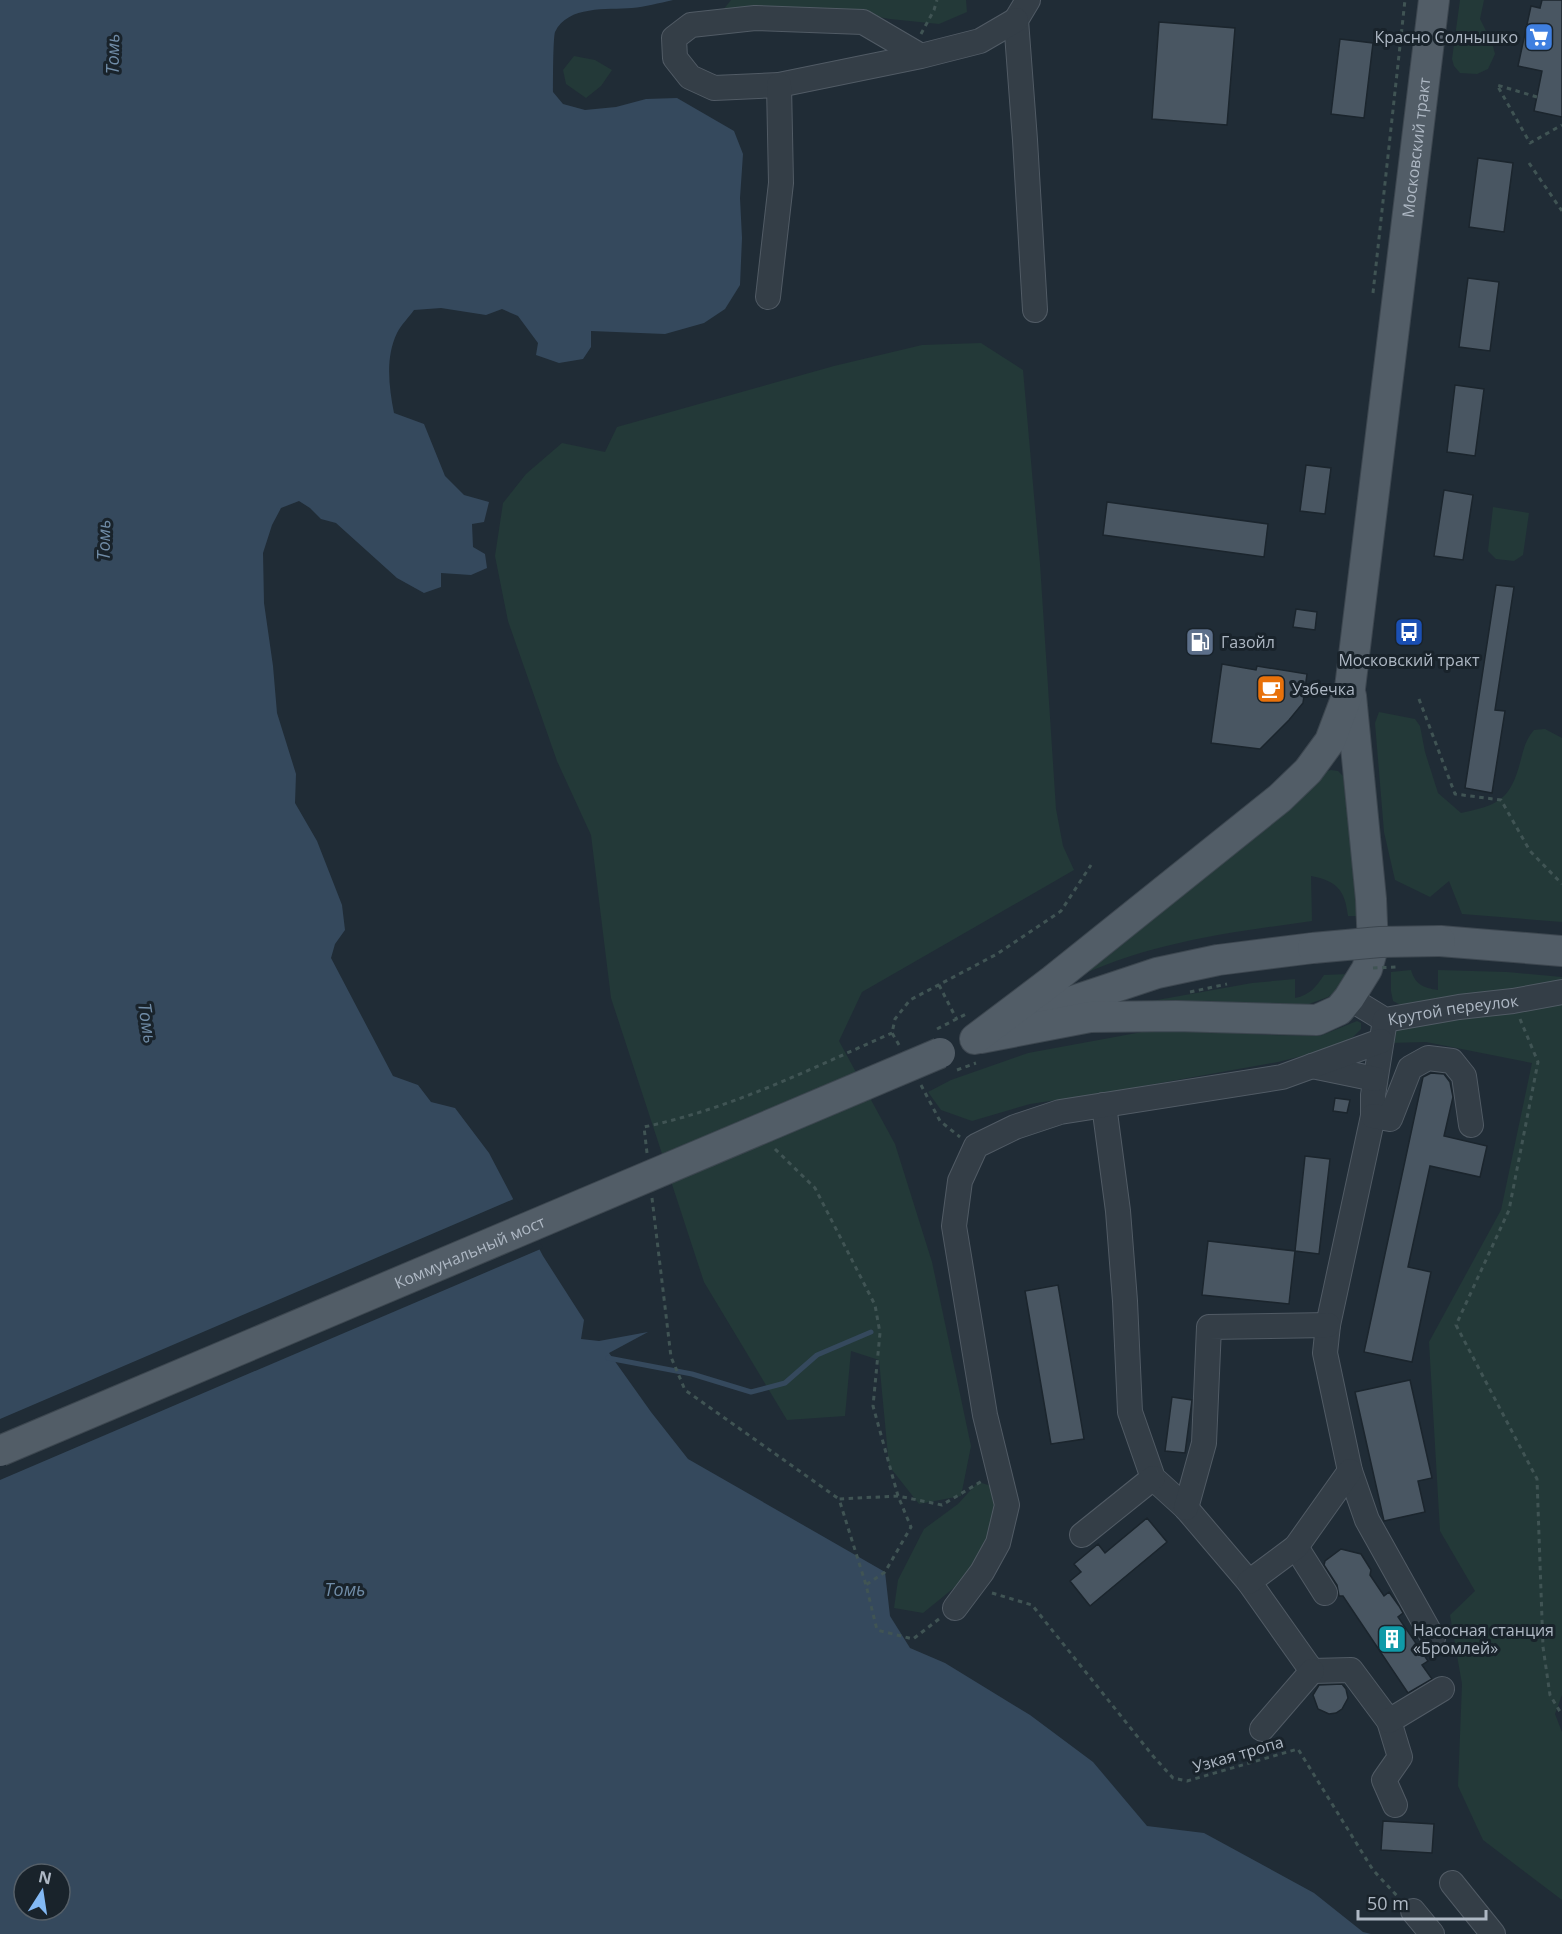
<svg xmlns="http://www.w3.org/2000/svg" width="1562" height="1934" viewBox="0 0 1562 1934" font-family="'Open Sans',sans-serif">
	<rect width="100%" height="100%" fill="#202c36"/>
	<path fill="#233938" d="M731,0H966L967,12L939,24L890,19L830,8L785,7L719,15Z
		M1460,0H1484L1480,19L1492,43L1495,54L1488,69L1477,74L1460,73L1454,66L1452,59Z
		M574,56L595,60L612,70L601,86L586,98L566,84L563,70Z
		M981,343L1023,370L1040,564L1056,809L1063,846L1074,870L862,992L839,1041L895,1144L932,1262L971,1446L961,1496L919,1504L889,1466L879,1360L851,1351L845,1416L787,1420L704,1282L611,998L591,835L557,761L508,621L495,556L503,503L526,474L562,443L605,452L617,427L834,366L922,345Z
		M1493,507L1529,513L1523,555L1514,561L1496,559L1488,551Z
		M1379,712L1415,719L1420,726L1425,752L1438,793L1461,813C1500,805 1511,799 1521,759C1524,748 1526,739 1534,730L1545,729L1562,738V922L1462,914L1449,881L1430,897L1395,880L1384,832L1375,723Z
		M1331,770L1338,771L1343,776L1359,916H1348C1345,890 1337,881 1311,876L1312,921C1226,933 1145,943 1067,982L1319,774Z
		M1411,970C1415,984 1423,988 1438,990V970L1507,972L1562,977V980L1518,989L1401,1005L1393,1001L1391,991V972Z
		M1348,974L1341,987L1328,997L1309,1004L1280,1005L1146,1002L1252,983L1295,979V998C1310,995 1316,987 1324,975Z
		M1562,1003V1695L1555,1714L1562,1732V1900L1483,1840L1458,1786L1462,1684L1450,1615L1475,1591L1440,1531L1429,1342L1501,1210L1532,1063L1426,1042L1388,1043L1394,1024Z
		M1357,1021L1361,1023V1029L1353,1037L1330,1049L1278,1062L1110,1092L1030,1104L972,1121L941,1110L928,1092L951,1080L1028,1053L1142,1032L1197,1030L1266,1035L1320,1036Z
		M978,1482L992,1486L1001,1501L988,1553L955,1587L923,1613L894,1608L898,1580L924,1529L958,1504Z"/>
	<path fill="#35495d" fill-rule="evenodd" d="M0,0H673C659,3 645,7 632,8C607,10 568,5 555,32C553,38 553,82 553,92L563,104L585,110L616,107L646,99L677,98L734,131L743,154L740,198L742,238L740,285L725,309L704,323L665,334L591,331V347L583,359L559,363L536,355L538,343L518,316L502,309L486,315L441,308L414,310C409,317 401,325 397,333C385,358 389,387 394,413L424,424L445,476L464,495L489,502L484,522L472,524L473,547L485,554L487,568L471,575L441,573V587L424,593L397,578L336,523L321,519L310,508L299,501L281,508L272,525L263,553L264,603L273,666L277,713L296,774L295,803L317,841L342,905L345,930L335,944L331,958L393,1076L418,1085L431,1102L455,1108L489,1153L543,1256L584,1320L581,1339L599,1341L648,1332L609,1353L651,1412L688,1459L885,1572L890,1616L910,1648L945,1663L1030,1715L1093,1762L1147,1826L1204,1833L1314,1893L1363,1932L1371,1934H0ZM24,1874H60V1910H24Z"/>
	<path fill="#202c36" d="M516,1198L543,1248L0,1480V1419Z"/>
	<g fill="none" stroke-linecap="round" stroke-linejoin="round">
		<path stroke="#35495d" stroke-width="5" d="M608,1358L692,1374L751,1392L785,1383L817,1355L871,1332"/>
	</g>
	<path fill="#495662" stroke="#1b252d" stroke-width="1.5" d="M1542,0H1562V117L1534,111L1542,71L1518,66L1531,6L1540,8Z
		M1159,22L1235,28L1227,125L1152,119Z
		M1340,39L1373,43L1364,118L1331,114Z
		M1478,158L1513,163L1504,232L1469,227Z
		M1468,278L1499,282L1490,351L1459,347Z
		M1455,385L1484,389L1475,456L1447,452Z
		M1306,465L1331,468L1325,514L1300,511Z
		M1444,490L1473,495L1463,560L1434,556Z
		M1107,502L1268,524L1264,557L1103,535Z
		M1496,585L1514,587L1495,710L1505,711L1492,793L1465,788Z
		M1296,609L1317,612L1315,630L1293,627Z
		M1222,664L1256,670L1257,666L1307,674L1303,703L1289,720L1260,749L1211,743Z
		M1431,1073L1444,1074L1450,1082L1453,1097L1444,1136L1487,1146L1480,1177L1430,1166L1408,1267L1431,1272L1412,1362L1364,1352L1423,1077Z
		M1335,1098L1350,1100L1347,1113L1333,1111Z
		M1305,1156L1330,1159L1319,1254L1295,1251Z
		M1208,1241L1295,1251L1289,1304L1202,1295Z
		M1058,1285L1084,1439L1051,1444L1025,1291Z
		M1410,1380L1432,1478L1418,1481L1425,1512L1384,1521L1355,1392Z
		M1172,1397L1192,1400L1185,1453L1165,1451Z
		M1147,1518L1167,1542L1090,1606L1070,1581L1081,1572L1074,1564L1098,1544L1105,1553Z
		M1341,1549L1361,1554L1371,1570L1370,1575L1384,1596L1389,1592L1399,1606L1403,1613L1398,1617L1428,1661L1422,1665L1432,1679L1408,1693L1343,1596H1339L1337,1585L1324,1565L1325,1561Z
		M1342,1684L1346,1689L1348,1698L1342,1709L1336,1713L1329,1714L1318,1709L1313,1695L1319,1685Z
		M1383,1821L1434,1824L1432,1853L1381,1850Z"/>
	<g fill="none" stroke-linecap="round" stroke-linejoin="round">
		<g stroke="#515b65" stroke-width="26">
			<g id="minor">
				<path d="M1028,0L1016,20L1025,140L1035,310"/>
				<path d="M921,56L779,85L714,88L690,77L675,58L674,38L691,25L755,18L863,22L921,56L980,41L1016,20"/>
				<path d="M768,297L781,183L779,85"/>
				<path id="s1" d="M1349,998L1385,1020L1459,1007L1513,1001L1562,992"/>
				<path d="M1385,1020L1373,1095V1116L1328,1325L1325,1353L1350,1471L1367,1520L1433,1638"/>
				<path d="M1312,1066L1375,1079"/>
				<path d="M1104,1105L1118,1211L1125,1301L1130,1412L1153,1478L1186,1508L1249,1582L1312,1671L1351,1670L1389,1721L1400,1757L1384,1780L1395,1805"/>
				<path d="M1373,1116L1390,1119L1410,1068L1428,1058L1452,1061L1464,1076L1471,1125"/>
				<path d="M1186,1508L1204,1443L1209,1327L1328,1325"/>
				<path d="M1082,1535L1153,1478"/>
				<path d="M1296,1547L1325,1593"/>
				<path d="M1249,1582L1296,1547L1350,1471"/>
				<path d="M955,1608L982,1572L998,1543L1007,1505L985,1415L954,1226L960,1181L976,1146L1015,1127L1060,1112L1282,1077L1381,1041"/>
				<path d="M1389,1721L1442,1689"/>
				<path d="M1262,1729L1312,1671"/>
				<path d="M1452,1883L1493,1934"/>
				<path d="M1413,1911L1432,1934"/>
			</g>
		</g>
		<g stroke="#3d4750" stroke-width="32">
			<g id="major">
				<path d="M1440,941L1562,951"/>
				<path d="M1046,1010L1157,973L1218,960L1313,948"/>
				<path d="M981,1038L1090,1017L1176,1016L1317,1020L1339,1010L1349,998L1367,969L1373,947L1371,899L1351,696"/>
				<path id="s2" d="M975,1039L1053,980L1280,798L1308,771L1330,741L1350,688L1434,0"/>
			</g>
		</g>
		<path stroke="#405454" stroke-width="3" stroke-dasharray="4.5 4.5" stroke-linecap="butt" d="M921,34L934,10L937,0
			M1537,97L1497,85L1530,143L1562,125
			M1529,163L1562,211
			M1373,293L1405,0
			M1419,699L1455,794L1501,800L1530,851L1562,884
			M939,985L957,1020
			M1190,992L1227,984
			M1520,1019L1538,1062L1509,1210L1456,1325L1537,1479L1543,1647L1550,1695L1562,1715
			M937,1029L968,1013
			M899,1045L892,1033L895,1019L910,1000L997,954L1061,911L1091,865
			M957,1070L976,1063
			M921,1085L940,1121L960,1137
			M775,1149L815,1188L875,1305L880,1333L873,1406L898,1496L911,1527L885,1572L866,1585
			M647,1153L644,1127C733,1108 810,1069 892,1033
			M652,1198L671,1357L685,1390L839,1499
			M992,1593L1032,1605L1153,1756L1173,1778L1187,1781L1298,1749L1373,1870L1399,1898
			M939,1619L913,1639L877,1630L866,1585L839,1499L898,1496L942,1505L982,1481"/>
		<use href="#minor" stroke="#343e47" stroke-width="24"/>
		<use href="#major" stroke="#525d67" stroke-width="30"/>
		<g stroke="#3d4750" stroke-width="32" stroke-linecap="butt">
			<g id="major-bridge">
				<path d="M1313,948L1380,942L1440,941"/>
				<path id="s3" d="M0,1451L940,1053"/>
			</g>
		</g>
		<path stroke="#405454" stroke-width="3" stroke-dasharray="4.5 4.5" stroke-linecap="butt" d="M1373,968L1396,967"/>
		<use href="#major-bridge" stroke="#525d67" stroke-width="30"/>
	</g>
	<defs>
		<g id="supermarket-square" transform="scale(1.5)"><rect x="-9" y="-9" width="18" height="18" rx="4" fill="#3f7fe0" stroke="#19232b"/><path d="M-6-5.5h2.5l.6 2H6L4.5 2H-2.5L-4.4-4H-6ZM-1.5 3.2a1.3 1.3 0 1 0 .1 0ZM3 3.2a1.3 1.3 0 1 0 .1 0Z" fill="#fff"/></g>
		<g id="bus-square" transform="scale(1.5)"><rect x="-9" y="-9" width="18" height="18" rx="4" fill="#1a4fb4" stroke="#19232b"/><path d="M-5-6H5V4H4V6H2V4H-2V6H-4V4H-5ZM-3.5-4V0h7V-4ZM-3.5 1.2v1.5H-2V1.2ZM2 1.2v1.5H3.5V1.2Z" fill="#fff"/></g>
		<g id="fuel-square" transform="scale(1.5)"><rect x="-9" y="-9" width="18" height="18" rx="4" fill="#5c6f8a" stroke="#19232b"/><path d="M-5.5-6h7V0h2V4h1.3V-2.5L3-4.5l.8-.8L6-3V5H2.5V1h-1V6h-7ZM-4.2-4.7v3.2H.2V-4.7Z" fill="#fff"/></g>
		<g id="cafe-square" transform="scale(1.5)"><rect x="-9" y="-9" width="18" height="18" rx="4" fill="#e8710a" stroke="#19232b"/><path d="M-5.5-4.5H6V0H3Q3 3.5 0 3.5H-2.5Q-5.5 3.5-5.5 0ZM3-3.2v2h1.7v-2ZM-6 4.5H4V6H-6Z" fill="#fff"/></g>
		<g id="building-square" transform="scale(1.5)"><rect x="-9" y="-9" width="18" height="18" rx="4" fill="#0f9aa8" stroke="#19232b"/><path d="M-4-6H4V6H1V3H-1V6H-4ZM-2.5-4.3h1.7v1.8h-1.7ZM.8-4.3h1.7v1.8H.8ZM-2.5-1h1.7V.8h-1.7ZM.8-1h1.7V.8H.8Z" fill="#fff"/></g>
	</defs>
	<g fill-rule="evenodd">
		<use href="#supermarket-square" x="1539" y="37"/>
		<use href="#bus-square" x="1409" y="632"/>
		<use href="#fuel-square" x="1200" y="642"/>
		<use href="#cafe-square" x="1271" y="689"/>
		<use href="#building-square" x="1392" y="1639"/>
	</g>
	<g text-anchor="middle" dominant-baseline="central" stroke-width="6" stroke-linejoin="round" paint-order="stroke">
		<g font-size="16" fill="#aeb8c4" stroke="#19232b" text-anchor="start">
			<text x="1518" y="37" text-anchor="end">Красно Солнышко</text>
			<text x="1221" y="642">Газойл</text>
			<text x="1409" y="660" text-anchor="middle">Московский тракт</text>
			<text x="1292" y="689">Узбечка</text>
			<text x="1413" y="1630">Насосная станция<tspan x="1413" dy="18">«Бромлей»</tspan></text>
		</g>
		<g font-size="16" fill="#aeb8c4" stroke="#19232b">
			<text stroke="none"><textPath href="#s2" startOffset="1066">Московский тракт</textPath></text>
			<text stroke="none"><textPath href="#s1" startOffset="111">Крутой переулок</textPath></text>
			<text stroke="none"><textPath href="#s3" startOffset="510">Коммунальный мост</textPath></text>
			<text transform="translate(1238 1754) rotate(-16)">Узкая тропа</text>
		</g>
		<g font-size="18" font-style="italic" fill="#708ca7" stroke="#19232b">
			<text transform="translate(112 54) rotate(-89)">Томь</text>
			<text transform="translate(103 540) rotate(-89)">Томь</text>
			<text transform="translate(148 1023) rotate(81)">Томь</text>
			<text x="345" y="1589">Томь</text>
		</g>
	</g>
	<g transform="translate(42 1892) rotate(12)"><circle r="28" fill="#19232b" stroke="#555f68" stroke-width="1.5"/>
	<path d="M0-4.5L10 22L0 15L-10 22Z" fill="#83b9f4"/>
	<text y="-9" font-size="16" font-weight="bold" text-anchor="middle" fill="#aeb8c4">N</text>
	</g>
	<path d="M1358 1910v9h128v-9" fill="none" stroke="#aeb8c4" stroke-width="3"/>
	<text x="1367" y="1910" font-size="18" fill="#aeb8c4" stroke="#19232b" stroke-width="4.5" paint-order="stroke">50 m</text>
</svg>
